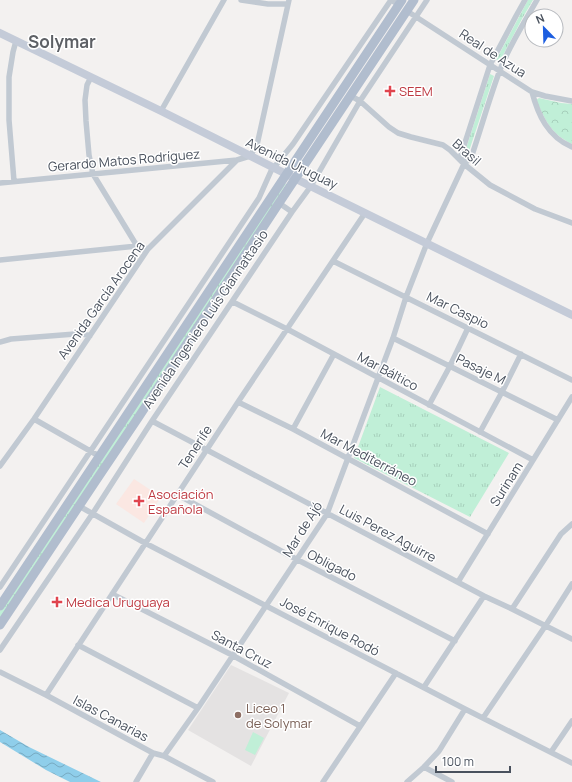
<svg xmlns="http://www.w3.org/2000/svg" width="572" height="782" viewBox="0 0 572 782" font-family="Manrope,sans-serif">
	<defs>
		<pattern id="grass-tufts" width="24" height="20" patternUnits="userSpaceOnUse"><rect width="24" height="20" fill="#c0efd7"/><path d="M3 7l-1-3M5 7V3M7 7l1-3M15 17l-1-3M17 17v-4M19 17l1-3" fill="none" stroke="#a6cfbb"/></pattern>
		<pattern id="forest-crowns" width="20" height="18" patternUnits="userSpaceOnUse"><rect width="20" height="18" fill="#c0efd7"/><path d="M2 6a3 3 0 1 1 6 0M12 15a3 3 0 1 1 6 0" fill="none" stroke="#a6cfbb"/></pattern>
		<pattern id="water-waves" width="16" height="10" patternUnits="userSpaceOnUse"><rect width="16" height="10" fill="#8fceea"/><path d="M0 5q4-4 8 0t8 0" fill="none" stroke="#77aac1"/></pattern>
	</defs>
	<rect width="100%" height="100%" fill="#f3f1f0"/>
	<path fill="#e4e2e2" d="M231,665L289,693L251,766L188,730Z"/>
	<path fill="#fbe7e2" d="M134,479L161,497L144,523L116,504Z"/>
	<path fill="url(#grass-tufts)" d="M528,0H533L523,17L500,61L496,60Z
		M490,74L494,76L467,157L465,158L464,155Z
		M284,183L286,184L243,252L0,620V611Z
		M380,387L509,453L470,517L354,458Z"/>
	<path fill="url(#forest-crowns)" d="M539,98L561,103L572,104V144C550,133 546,121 536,100Z"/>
	<path fill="#c0efd7" d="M253,732L264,738L255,755L245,750Z"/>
	<path fill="url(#water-waves)" d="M0,730L29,747L101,782H70L46,770L0,742Z"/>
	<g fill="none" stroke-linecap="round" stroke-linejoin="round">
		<path stroke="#c1c9d2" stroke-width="5.5" d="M241,0L268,4H288
			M407,11L532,92L545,96L572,101
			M91,77L87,85L85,100L86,121L89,155L93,174L137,246
			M532,92C538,115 548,137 572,147
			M351,96L360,101L389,127L398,133L411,137L443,145L450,150L464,164L490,185L535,209L572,223
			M161,111L224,0
			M464,163L461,155L490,65L516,16L525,0
			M14,181L9,120V77L13,52L16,41
			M0,183L237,160L250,156L257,145L289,0
			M279,203L292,212
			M0,260L137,246L148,249
			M333,261L572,380
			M233,302L287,329L533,460
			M393,338L558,420
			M0,342L11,339L75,334H83L90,336
			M238,402L293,429L488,534
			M429,405L450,366L468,328
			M34,419L99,456
			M152,421L484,596L512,609L572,639
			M293,429L334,354
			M480,432L502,392L521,354
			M0,466L34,419L148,249L237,160
			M178,495L296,559L455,641
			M79,506L145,543L465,709L572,763
			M458,582L572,397
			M0,587L259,198L271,171L293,144L391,0L399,5
			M112,594L232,655L360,726
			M512,609L561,534L572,524
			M78,645L198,708
			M0,650L93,513L152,421L292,212L311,186L360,101L427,0
			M0,672L46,695L153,753L164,756L213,782
			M424,687L484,596
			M46,695L238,402L365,213
			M483,718L546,625L572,584
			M551,752L572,721
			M164,756L198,708L327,514L393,338L406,297L427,243L464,164L471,158C481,129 489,99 500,70C509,46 524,23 537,0
			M424,767L452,782
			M136,782L153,753
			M323,782L396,673
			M407,782L424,767L439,751L465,709"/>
		<path stroke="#c4cbd8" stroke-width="8" d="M0,33L161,111L296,179L572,315"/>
		<path stroke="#b1bdce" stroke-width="9" d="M0,606L402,0
			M0,625L95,482L140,415L279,203L414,0"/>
	</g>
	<g fill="#e0444e" stroke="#fff" stroke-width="1.5">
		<path d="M388 85h4v4h4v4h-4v4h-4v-4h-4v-4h4z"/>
		<path d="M137 495h4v4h4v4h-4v4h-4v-4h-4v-4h4z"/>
		<path d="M55 596h4v4h4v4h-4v4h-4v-4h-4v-4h4z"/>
	</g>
	<circle fill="#8d6e63" stroke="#fff" stroke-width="1.5" cx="238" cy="715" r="4"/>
	<g text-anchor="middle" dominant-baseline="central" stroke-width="3" stroke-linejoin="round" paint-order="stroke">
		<g font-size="13" fill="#49515d" stroke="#fff">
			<text transform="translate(493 53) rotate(33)">Real de Azua</text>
			<text transform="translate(467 152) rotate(41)">Brasil</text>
			<text transform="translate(124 160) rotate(-5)">Gerardo Matos Rodríguez</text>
			<text transform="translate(292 163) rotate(26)">Avenida Uruguay</text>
			<text transform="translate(101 300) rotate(-55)">Avenida García Arocena</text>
			<text transform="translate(458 310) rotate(26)">Mar Caspio</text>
			<text transform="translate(205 319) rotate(-56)">Avenida Ingeniero Luis Giannattasio</text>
			<text transform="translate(481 369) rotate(26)">Pasaje M</text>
			<text transform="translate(388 371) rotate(28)">Mar Báltico</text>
			<text transform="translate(195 447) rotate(-57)">Tenerife</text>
			<text transform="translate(369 457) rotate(28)">Mar Mediterráneo</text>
			<text transform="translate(506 484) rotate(-58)">Surinam</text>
			<text transform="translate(302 529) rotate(-58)">Mar de Ajó</text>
			<text transform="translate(388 533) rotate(28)">Luis Perez Aguirre</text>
			<text transform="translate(332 565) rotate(27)">Obligado</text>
			<text transform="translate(330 626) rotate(28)">José Enrique Rodó</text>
			<text transform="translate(242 649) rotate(28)">Santa Cruz</text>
			<text transform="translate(111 718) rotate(28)">Islas Canarias</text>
		</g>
		<g font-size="13" fill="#be3a42" stroke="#fff" text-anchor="start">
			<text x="399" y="91">SEEM</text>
			<text x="148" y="494">Asociación<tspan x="148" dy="15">Española</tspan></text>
			<text x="66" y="602">Medica Uruguaya</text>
		</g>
		<g font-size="13" fill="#785e54" stroke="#fff" text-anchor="start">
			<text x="246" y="708">Liceo 1<tspan x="246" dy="15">de Solymar</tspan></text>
		</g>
		<g font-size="17" font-weight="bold" fill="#5d6065" stroke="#fff">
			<text x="62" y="41">Solymar</text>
		</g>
	</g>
	<g transform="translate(544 28) rotate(337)"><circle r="19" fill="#ffffff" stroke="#b6b9be"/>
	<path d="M0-3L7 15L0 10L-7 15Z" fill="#1d5ee0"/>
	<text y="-6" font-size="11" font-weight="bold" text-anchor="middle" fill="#49515d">N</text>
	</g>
	<path d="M436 766v6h74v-6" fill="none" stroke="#49515d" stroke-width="2"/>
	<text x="442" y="766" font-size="12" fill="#49515d" stroke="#ffffff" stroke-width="3" paint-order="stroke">100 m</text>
</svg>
